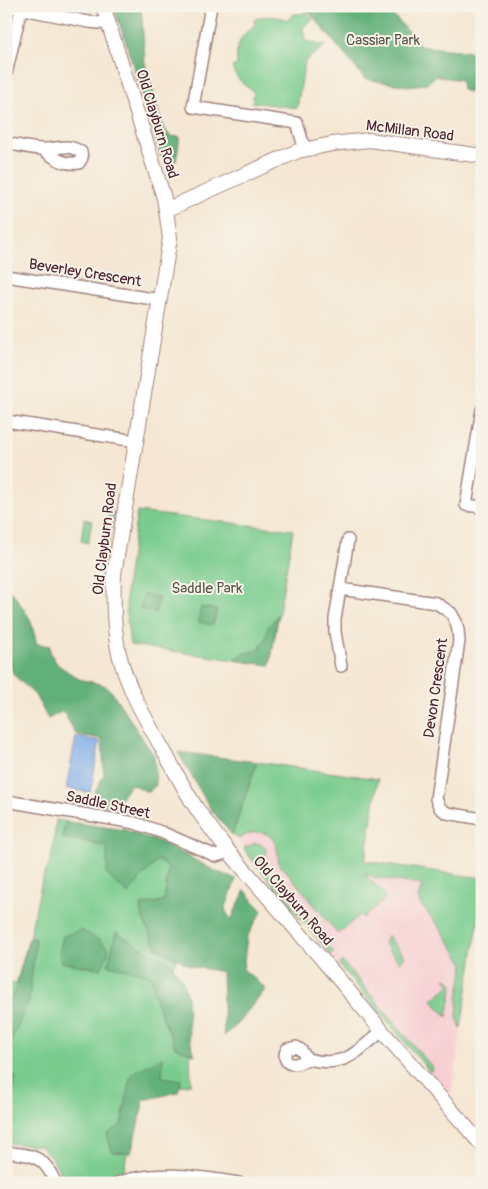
<svg xmlns="http://www.w3.org/2000/svg" width="488" height="1189" viewBox="0 0 488 1189" font-family="Pangolin,sans-serif">
	<rect width="100%" height="100%" fill="#f7f3e8"/>
	<filter id="ink" filterUnits="userSpaceOnUse"><feTurbulence type="fractalNoise" baseFrequency=".02" numOctaves="2"/><feDisplacementMap in="SourceGraphic" scale="10" xChannelSelector="R" yChannelSelector="G"/><feConvolveMatrix kernelMatrix="1 2 1 2 8 2 1 2 1" color-interpolation-filters="sRGB"/></filter>
	<filter id="wash" filterUnits="userSpaceOnUse"><feTurbulence type="fractalNoise" baseFrequency=".0096" numOctaves="4" result="noise"/><feDisplacementMap in="SourceGraphic" scale="20" xChannelSelector="R" yChannelSelector="G"/><feGaussianBlur stdDeviation="1.12" result="paint"/><feColorMatrix in="noise" values="0 0 0 0 0 0 0 0 0 0 0 0 0 0 0 0 0 1.4 0 .05"/><feComposite in="paint" operator="in"/></filter>
	<g filter="url(#wash)">
		<rect width="100%" height="100%" fill="#f5e7d3"/>
		<path fill="#f7cfd3" d="M178,752L378,779L365,861L482,878V900L451,1094L430,1072L380,1014L257,867L245,851V849L238,837L232,835L210,808Z"/>
		<path fill="#79cc8e" stroke="#62765c" d="M305,11L313,19L303,27L305,40L309,42L325,46L305,61L297,108L252,102L254,92C244,85 236,79 232,67L237,65C235,46 240,36 255,25L254,20C264,14 277,16 287,20L295,14H302Z
			M137,512L293,530L270,665L130,645L126,612V589Z
			M109,514H114L103,575L99,572Z
			M84,519L92,521L88,543L81,541Z
			M257,762L378,779L365,861L482,878V900L461,1028L457,1018L458,999L464,964L441,929L420,904L418,898L422,885L377,878L364,874L384,893L385,899L363,918L360,915L338,934L283,867H280C277,860 279,853 276,846C270,828 252,830 239,839L235,836L232,835Z
			M56,820L125,830L163,843L215,871L168,978L190,1047L191,1084L138,1093L124,1169L122,1171L89,1183L66,1182L52,1158L42,1148V1146L6,1143V983L16,984L29,938L42,880L49,865L53,849Z
			M255,843C270,844 265,854 266,864C267,870 270,875 273,879L325,942L334,953L331,955L245,851V850L244,848Z
			M387,935L405,957L399,962L384,944Z
			M342,961L432,1067V1070L430,1072L339,965Z
			M445,978L449,979L453,984L447,1017L432,1000L450,985Z"/>
		<path fill="#62b079" stroke="#566852" d="M113,6H141L145,63L163,127L170,136L180,137L176,161L170,163L161,158L126,42Z
			M304,6H381L389,10L421,46L482,53V96L462,90L461,80L436,76L426,84L407,86L365,79Z
			M6,590L13,593L30,619L37,644L50,646V653L58,665L79,679L104,685L112,692L154,756L156,785L148,792L131,784L114,807L89,803L104,775L102,739L76,734L63,711L48,719L35,695L14,675L6,655Z
			M144,594L159,598L155,613L140,609Z
			M201,607L217,610L213,625L198,622Z
			M278,615L270,665L233,660L243,654L259,650L266,638L268,627Z
			M178,752L257,762L232,835L210,808Z
			M65,822L125,830L163,843L215,871L236,879L225,910L231,920L245,890L262,911L247,937L243,969L266,989L237,1024L224,1036L222,972L191,966L157,948L143,920L141,905L164,901L168,868L158,860L143,876L128,894L107,875V847L82,841L62,838Z
			M81,930L100,940L109,949L107,956L101,969L61,962L59,953L63,936Z
			M116,932L147,951L169,962L182,979L187,997L189,1037L195,1055L175,1047L156,1002L151,976L135,971L108,965Z
			M29,938L36,939L29,1001L6,1052V1010L17,985Z
			M163,1057L162,1077L181,1080L178,1092L144,1100L131,1153L112,1152L107,1134L121,1125L131,1074Z
			M6,1076L16,1077L12,1098L6,1101Z"/>
		<path fill="#7eafe9" stroke="#64678a" d="M76,737L100,741L90,793L66,788Z"/>
	</g>
	<g filter="url(#ink)">
		<g fill="none" stroke-linecap="round" stroke-linejoin="round">
			<g stroke="#a0837f" stroke-width="14">
				<path id="minor" d="M7,6L89,22L109,24
					M211,6L193,107L297,123L305,150
					M6,74L21,9
					M6,143C18,145 30,149 42,149C57,150 66,142 81,152L82,158L79,163C62,165 55,158 42,149
					M6,276L160,300
					M482,410L466,505L482,507
					M6,421L136,441
					M340,589L436,603L451,613L456,622L458,630L459,641L436,799L440,808L447,813L482,819
					M341,666L335,632V619L348,540
					M6,801L135,823L161,832L216,856L229,852
					M307,1059C303,1061 299,1064 295,1064C285,1065 283,1056 287,1049L296,1047L301,1050L307,1059C345,1068 354,1054 382,1031
					M6,1152C20,1154 36,1154 45,1165C50,1170 52,1177 56,1183
					M117,1183C157,1169 199,1177 239,1183"/>
			</g>
			<g stroke="#a0837f" stroke-width="16">
				<path id="major" d="M103,6L164,198L166,210L170,238L114,574C113,599 113,624 118,649C126,687 146,720 165,753C175,771 185,791 197,809C207,824 218,838 229,852L327,965L382,1031L482,1145
					M166,210L239,177L298,151L332,144L369,140L482,156"/>
			</g>
			<use href="#minor" stroke="#fff" stroke-width="11"/>
			<use href="#major" stroke="#fff" stroke-width="14"/>
		</g>
	</g>
	<g text-anchor="middle" dominant-baseline="central" stroke-width="4" stroke-linejoin="round" paint-order="stroke">
		<g font-size="15" fill="#585349" stroke="#f7f3e8">
			<text x="383" y="40">Cassiar Park</text>
			<text x="207" y="588">Saddle Park</text>
		</g>
		<g font-size="15" fill="#4a1f2b" stroke="#f7f3e8">
			<text transform="translate(157 124) rotate(73)">Old Clayburn Road</text>
			<text transform="translate(410 131) rotate(7)">McMillan Road</text>
			<text transform="translate(85 273) rotate(9)">Beverley Crescent</text>
			<text transform="translate(105 539) rotate(-83)">Old Clayburn Road</text>
			<text transform="translate(436 688) rotate(-82)">Devon Crescent</text>
			<text transform="translate(108 805) rotate(12)">Saddle Street</text>
			<text transform="translate(293 901) rotate(49)">Old Clayburn Road</text>
		</g>
	</g>
	<rect width="488" height="1189" fill="none" stroke="#f7f3e8" stroke-width="25"/>
</svg>
